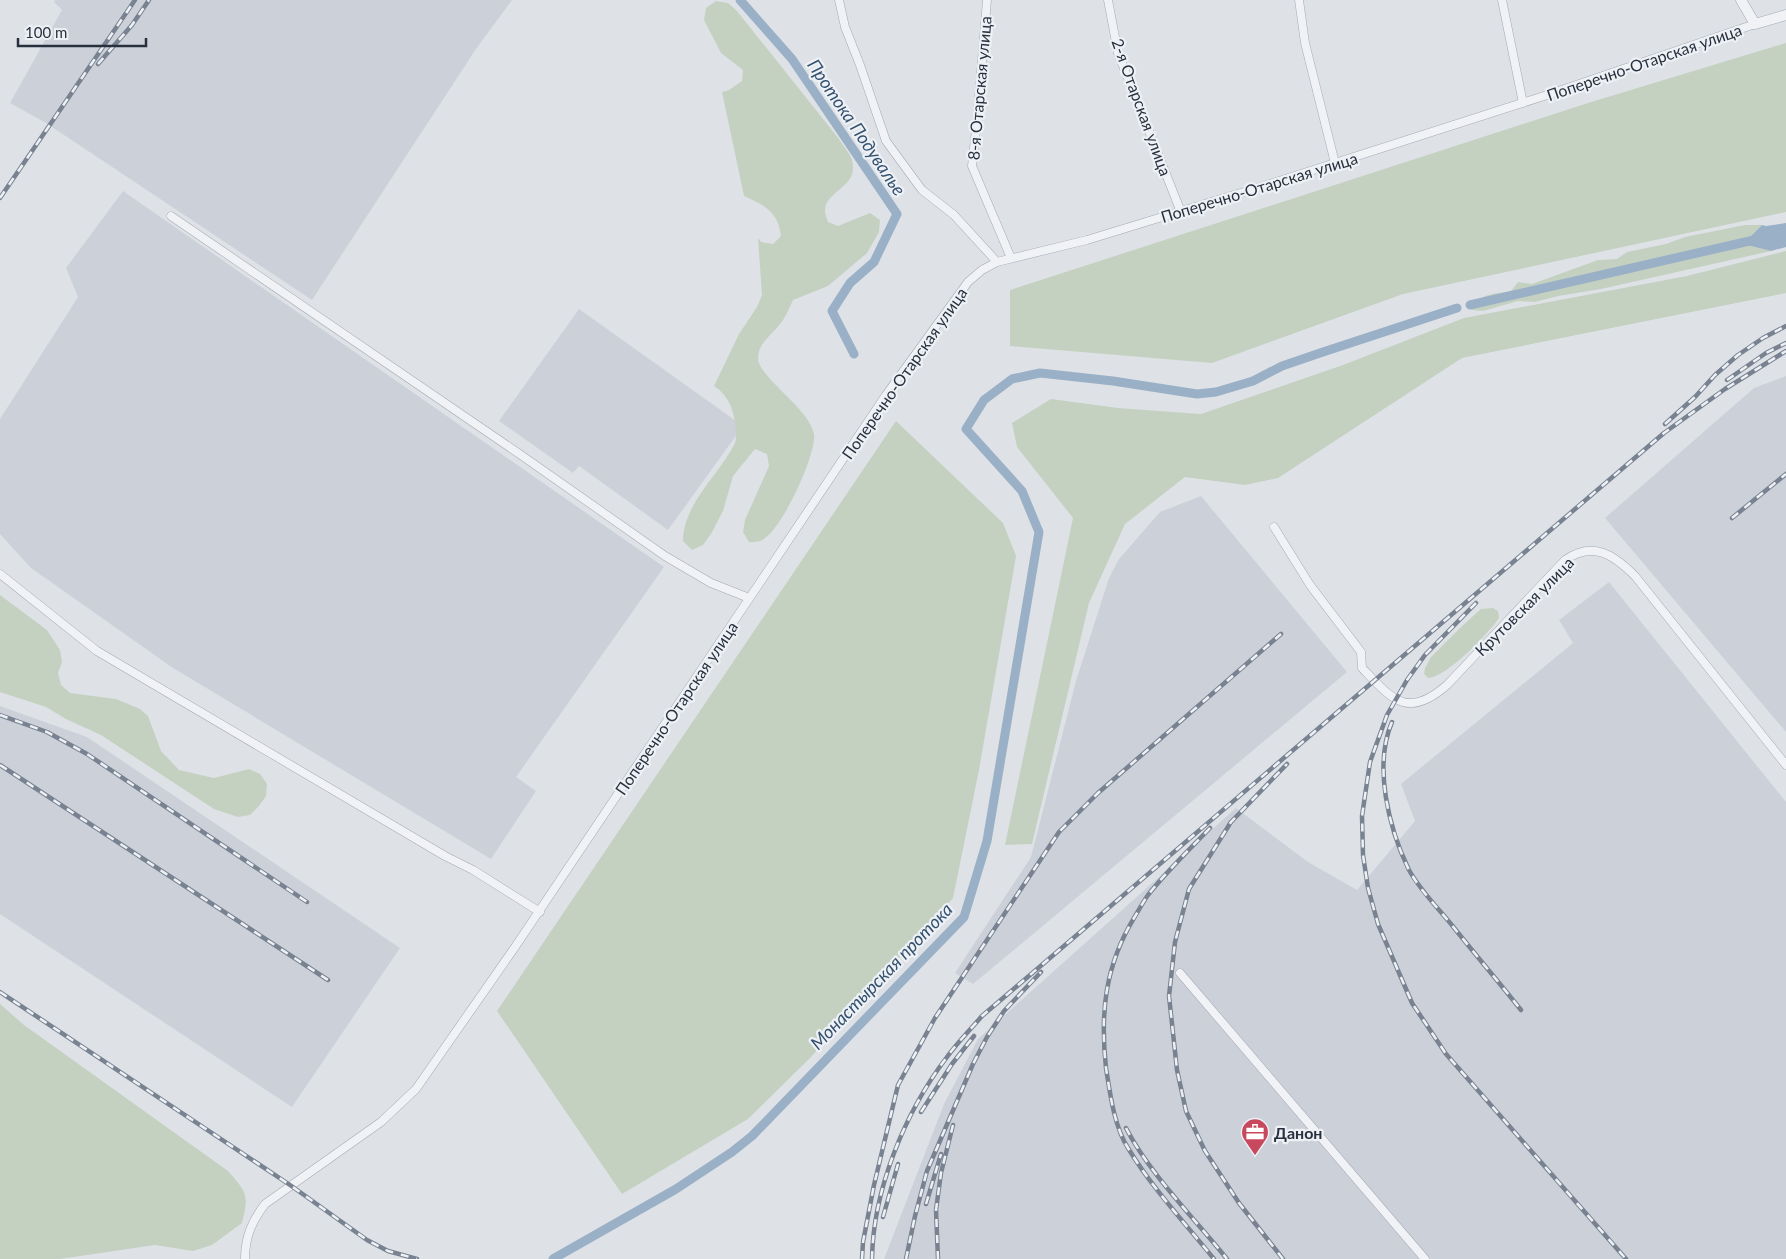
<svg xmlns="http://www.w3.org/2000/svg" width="1786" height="1259" viewBox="0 0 1786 1259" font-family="Lato,sans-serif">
	<rect width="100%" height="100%" fill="#dee2e7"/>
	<path fill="#ccd1d9" d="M55,0H512L476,49L312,300L46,123L10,103L62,10L54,2Z
		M123,191L664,567L516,777L536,791L491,859L173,668L31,568L0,534V419L78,297L66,268Z
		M579,309L743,426L668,530L579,466L573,473L499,421Z
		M1786,376V732L1605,518L1754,388Z
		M1201,496L1347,672L973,984L955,973L1031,857L1076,681L1109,578L1119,559L1160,512Z
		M1609,582L1786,802V1259H884L944,1104L978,1039L1236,808L1308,862L1357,890L1415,821L1401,784L1573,643L1559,620Z
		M0,706L87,737L400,948L292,1107L0,914Z"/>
	<path fill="#c4d1c0" d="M716,1L728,3L737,11L839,139C843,146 850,153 852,160C859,188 827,189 825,210C825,214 827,219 828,222L838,226L870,213L880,220L879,232L867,253L828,286L793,300C790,306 787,314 783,320C775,333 758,342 758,358C758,377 809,408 814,434C817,454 780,535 760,541C757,542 752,542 749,542L743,532L745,520L769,466L767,454L755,449L733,476L723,511L711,534L703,545L692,550L683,541C683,504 719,475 735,443C736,440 736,436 736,432C735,414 730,396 714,386L739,334L757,307L762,295L758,238L761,242L773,244L781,236C778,211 764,205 744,196L722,92L729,90L742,81L743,70L721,53L704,20L706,8Z
		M1786,43V212L1403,294L1212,363L1010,346V290L1588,103Z
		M1745,225H1762L1743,244L1771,251L1601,289L1558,296L1535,302L1518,301L1483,311L1472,310C1477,293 1496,294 1511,291L1518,282L1532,284L1598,260L1617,259L1627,252L1666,244L1685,237Z
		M1786,251V293L1462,358L1278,478L1245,485L1185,477L1125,524L1089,603L1032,844L1005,845L1073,518L1017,447L1012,423L1051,399L1118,408L1201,414L1343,365L1464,318L1687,276Z
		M896,421L1003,523L1016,556L979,770L953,898L811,1057L748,1119L622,1194L497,1011Z
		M0,595L47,630L60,650L62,662L58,673L61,685L70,693L116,699L140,709L148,716L161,751L179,770L214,778L249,769L260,774L267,784L266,796L259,806L250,815L238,817L214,809L101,735L66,719L46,707L0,692Z
		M1493,608L1498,611L1499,618C1489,633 1446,678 1428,678L1424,674L1425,668L1431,657L1462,626L1481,609Z
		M0,1004L24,1025L228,1171C247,1193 249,1194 242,1223L212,1245L193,1251L155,1245L60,1259H0Z"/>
	<path fill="#9ab0c6" d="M1786,223V247L1771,251L1743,244L1762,225L1766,226Z"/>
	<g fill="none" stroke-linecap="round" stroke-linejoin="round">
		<path stroke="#9ab0c6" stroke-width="9" d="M740,0L792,59L897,214L874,262L850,283L832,311L854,354
			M1470,305L1754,240
			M553,1259L676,1189L732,1152L752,1136L964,917L987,841L1039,532L1022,491L966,429L984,400L1012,379L1040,373L1113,381L1197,394L1216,392L1253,381L1282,366L1323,352L1457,308"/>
		<g stroke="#a4a9b1" stroke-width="9">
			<path id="minor" d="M839,0L845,27L860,65L886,141L922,190L954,215L997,262
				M987,0L977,121L972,166L1011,258
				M1108,0L1118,53L1181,212
				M1299,0L1305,43L1335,163
				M1502,0L1523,103
				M171,216L521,455L665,556L711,583L749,598
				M1274,527L1310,585L1361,652L1362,668C1392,699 1407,720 1447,685L1565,560C1593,541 1613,554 1635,576L1786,765
				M0,574L97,651L445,856L473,870L540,912
				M1180,973L1425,1259
				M245,1259C245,1237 252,1221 265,1204L381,1122L416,1089L515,947L886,395L968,282L982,270L997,262L1087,240L1270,184L1544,96L1755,24"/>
		</g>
		<g stroke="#a4a9b1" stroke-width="11">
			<path id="tertiary" d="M1741,0L1755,24L1786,15"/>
		</g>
		<use href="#minor" stroke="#f1f2f6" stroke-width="8"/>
		<use href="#tertiary" stroke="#f1f2f6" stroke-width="10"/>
		<g stroke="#788290" stroke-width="4.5">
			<path id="rail" d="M98,64L132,25L149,0
				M0,198L135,0
				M1727,380L1766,353L1786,343
				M1665,424L1695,397L1715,375L1738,355L1763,338L1786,326
				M1732,518L1786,474
				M1476,603L1425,655L1407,680L1387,715L1370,762L1362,816L1363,855L1368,888L1378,924L1412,1003L1446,1054L1626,1259
				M0,715L47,732L87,754L307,902
				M1392,722C1373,766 1389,829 1409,870C1420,890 1437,907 1451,924C1474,953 1498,981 1521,1010
				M0,765L328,980
				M1210,828C1189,850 1167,871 1148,895C1143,902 1139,910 1134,918C1105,966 1100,1013 1106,1068C1110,1093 1114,1126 1128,1148C1152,1188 1185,1223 1214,1259
				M0,992L290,1185L367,1240L388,1251L417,1259
				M921,1112L952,1064L974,1036
				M1126,1128C1149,1173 1195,1219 1227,1259
				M926,1204L941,1154
				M883,1217L898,1164
				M862,1259L863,1242L874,1185L898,1085L935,1018L1059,832L1098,793L1281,634
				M872,1259C873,1190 905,1112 947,1057C957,1043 970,1030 982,1016L1664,433L1725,389L1786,351
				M906,1259L915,1216L927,1171L973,1064L987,1037L1004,1011L1041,972
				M938,1259L936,1210L941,1173L953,1125
				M1283,1259L1239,1203L1205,1151L1186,1111L1177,1070L1169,996L1175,942L1189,889L1231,822L1287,764"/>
		</g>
		<use href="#rail" stroke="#edf1f5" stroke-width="2.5" stroke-dasharray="8" stroke-linecap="butt"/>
	</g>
	<defs>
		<g id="office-pin" transform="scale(1.4375)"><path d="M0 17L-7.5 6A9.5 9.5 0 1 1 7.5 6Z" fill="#c8485e" stroke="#edf1f5"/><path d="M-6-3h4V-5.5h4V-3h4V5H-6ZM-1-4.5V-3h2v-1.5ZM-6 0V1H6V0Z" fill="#fff"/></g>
	</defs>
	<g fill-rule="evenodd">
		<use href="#office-pin" x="1255" y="1132"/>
	</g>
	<g text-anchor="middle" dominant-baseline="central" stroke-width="4.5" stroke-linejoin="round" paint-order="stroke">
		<g font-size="16" fill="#28303d" stroke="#edf1f5">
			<text transform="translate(1644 62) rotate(-19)">Поперечно-Отарская улица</text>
			<text transform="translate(979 88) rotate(-85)">8-я Отарская улица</text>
			<text transform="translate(1142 107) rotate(70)">2-я Отарская улица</text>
			<text transform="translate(1259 187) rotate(-17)">Поперечно-Отарская улица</text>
			<text transform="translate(904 373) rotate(-55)">Поперечно-Отарская улица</text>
			<text transform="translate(1524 606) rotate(-45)">Крутовская улица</text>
			<text transform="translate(676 708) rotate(-56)">Поперечно-Отарская улица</text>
		</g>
		<g font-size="16" font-weight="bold" fill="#28303d" stroke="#edf1f5" text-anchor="start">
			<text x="1274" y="1132">Данон</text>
		</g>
		<g font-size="18" font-style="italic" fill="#34506f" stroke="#edf1f5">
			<text transform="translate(857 127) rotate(56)">Протока Подувалье</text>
			<text transform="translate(881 976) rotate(-46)">Монастырская протока</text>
		</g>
	</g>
	<path d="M18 38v8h128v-8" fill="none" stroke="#28303d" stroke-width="2.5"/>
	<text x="25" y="38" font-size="15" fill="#28303d" stroke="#edf1f5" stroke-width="4" paint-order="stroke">100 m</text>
</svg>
